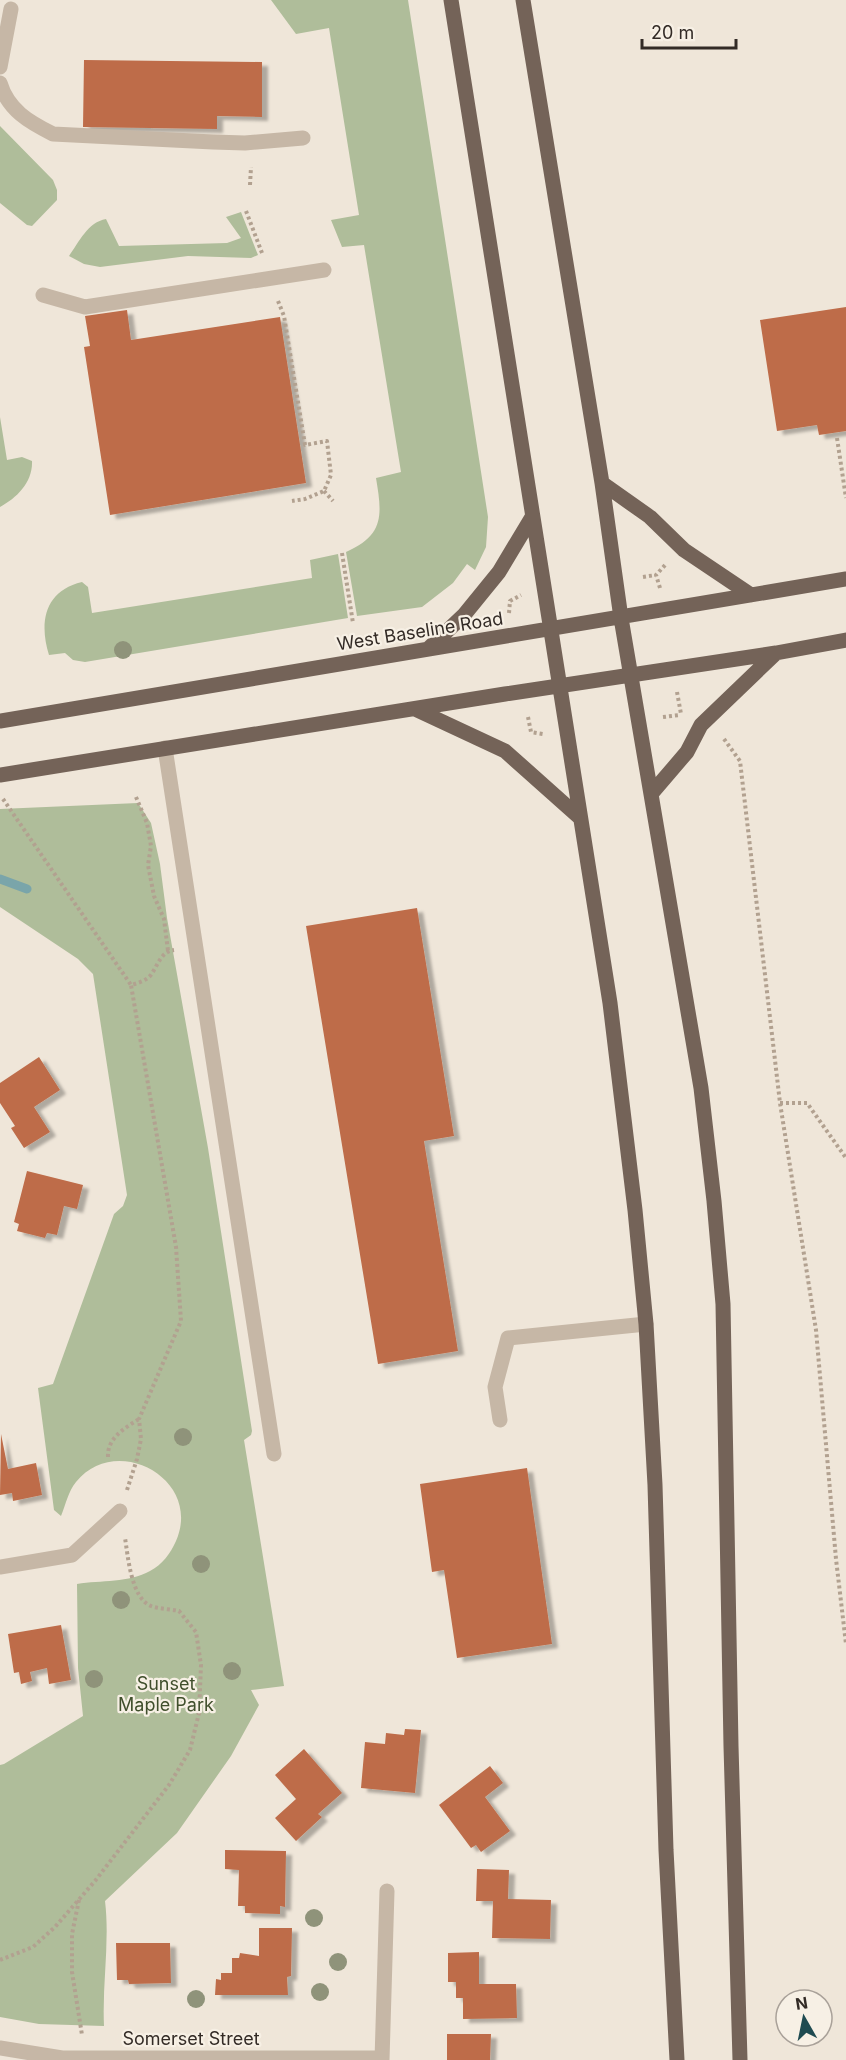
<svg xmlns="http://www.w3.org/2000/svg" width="846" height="2060" viewBox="0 0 846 2060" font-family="Inter,sans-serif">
	<defs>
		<filter id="shadow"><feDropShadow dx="6" dy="4" stdDeviation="1.5" flood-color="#0004"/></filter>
	</defs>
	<rect width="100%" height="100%" fill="#efe6d9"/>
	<path fill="#afbd9a" d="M271,0H408L488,517L486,547L475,570L467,564L453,583L422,607L357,616L346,552C385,535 382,514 376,478L401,472L364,245L342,247L331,220L359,215L329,28L296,34Z
		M0,126L53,180L57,190V200L32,226L27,225L0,203Z
		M241,212L258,255L251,258L188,256L100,267L84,264L69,256C79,242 88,222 106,219L119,246L227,243L241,238L226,217Z
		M0,417L7,460L22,457L32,461C33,482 17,498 0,507Z
		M338,554L348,618L85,662L73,660L65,653L49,655C39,623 44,591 82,582L88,587L92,613L312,578L310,560Z
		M138,803L151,823L160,864L167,918L208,1148L252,1431L251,1435L244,1440L284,1686L251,1690L259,1705L231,1756L177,1833L105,1901C110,1942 102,1984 104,2026L39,2024L0,2017V1765L4,1764L83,1716L78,1668L77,1584C101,1580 129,1583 150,1571C163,1564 170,1554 176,1541C203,1479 116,1432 76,1482C68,1492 66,1504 61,1516L54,1510L38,1388L53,1384L114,1214L123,1206L127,1195L93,974L78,959L0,907V809Z"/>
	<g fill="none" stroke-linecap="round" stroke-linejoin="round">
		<path stroke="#7aa5aa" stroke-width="9" d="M0,879L27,889"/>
	</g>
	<path fill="#be6c49" filter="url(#shadow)" d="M84,60L262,62V117L217,116V129L83,127Z
		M846,307V431L819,435L817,425L777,431L760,320Z
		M127,310L131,340L280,317L306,483L110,515L84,347L90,346L85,316Z
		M417,908L454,1136L424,1141L458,1351L378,1364L306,926Z
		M39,1057L60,1090L34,1107L50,1132L24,1148L11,1128L15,1126L0,1103V1083Z
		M27,1171L83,1185L77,1209L64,1206L57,1235L47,1233L45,1238L17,1231L19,1224L14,1222Z
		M1,1434L8,1469L36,1463L42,1495L13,1501L12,1493L0,1495Z
		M527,1468L552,1644L457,1658L444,1570L432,1572L420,1484Z
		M61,1625L71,1680L49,1684L47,1668L30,1672L32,1681L21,1684L19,1672L14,1673L8,1634Z
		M405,1729L421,1730L415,1793L361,1788L365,1742L385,1744L386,1733L404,1735Z
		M304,1749L342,1793L318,1814L322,1817L296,1841L275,1818L296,1799L275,1775Z
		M490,1766L503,1783L485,1797L510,1831L481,1852L476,1845L471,1848L439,1805Z
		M225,1850L286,1851L285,1907L280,1906V1914L245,1913V1906H238L239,1870L225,1869Z
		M477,1869L509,1870L508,1899L551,1900L550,1939L492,1938L493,1901H476Z
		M259,1928H292L291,1976L287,1977L288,1995H215L216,1979L221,1980V1973H232V1958H239L240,1953L259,1956Z
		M116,1943H170L171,1983L129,1984L128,1980H117Z
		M479,1952V1984H516L517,2018L463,2019V1998H456V1982H448V1953Z
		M447,2034H491L490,2060H447Z"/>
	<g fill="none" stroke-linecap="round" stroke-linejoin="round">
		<path stroke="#b2a190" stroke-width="4" stroke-dasharray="3 3" stroke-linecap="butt" d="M250,185L251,167
			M246,211L262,253
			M278,301L284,316L305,445L327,441L331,475L324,491L305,499L292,501
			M837,438L846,498
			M324,491L333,501
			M342,553L353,623
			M643,577L656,575
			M660,588L656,575L666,564
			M509,613L510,601L521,595
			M677,692L681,714
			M528,717L531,732L543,734
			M663,717L680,715
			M724,739L740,761L780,1103L816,1330L836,1559L846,1644
			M136,797L147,823L151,846L148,865L154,896L164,919L168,951
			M3,799L131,985
			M780,1103H807L846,1158
			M108,1457C107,1438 125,1428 139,1419
			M127,1490L137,1459L141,1439L139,1419L181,1321L176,1247L131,985C138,983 145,981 150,976C158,966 160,952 174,950
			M79,1900L72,1934V1972L82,2035
			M0,1960L33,1947L55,1927L95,1881L169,1785L190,1750L199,1713L201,1665L196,1632L179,1611C170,1609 159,1609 151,1606C131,1598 128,1556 125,1538"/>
		<path stroke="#c6b7a6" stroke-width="15" d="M0,67L11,9
			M0,83C8,110 29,122 53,134L213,142L245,143L303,138
			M43,295L85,307L324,270
			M165,748L274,1454
			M500,1420L495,1387L508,1338L646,1324
			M0,1567L72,1555L120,1511
			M0,2048L62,2058H382
			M382,2060L387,1891"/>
		<path stroke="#746358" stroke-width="15" d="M451,0L610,1003L635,1210L646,1324L655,1485L666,1850L677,2060
			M523,0L602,483L621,618L701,1088L714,1201L723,1304L731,1746L740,2060
			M602,483L650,517L684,550L751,595
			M428,649L464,615L499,572L532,517
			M415,709L505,751L579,817
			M0,721L846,579
			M0,775L505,694L776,653L846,640
			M651,794L687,752L701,725L776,653"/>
	</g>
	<g fill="#8f937a">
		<circle cx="123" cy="650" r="9"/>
		<circle cx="183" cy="1437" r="9"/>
		<circle cx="201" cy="1564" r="9"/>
		<circle cx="121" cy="1600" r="9"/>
		<circle cx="232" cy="1671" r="9"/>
		<circle cx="94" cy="1679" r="9"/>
		<circle cx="314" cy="1918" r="9"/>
		<circle cx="338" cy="1962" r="9"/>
		<circle cx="320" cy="1992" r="9"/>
		<circle cx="196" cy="1999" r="9"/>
	</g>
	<g text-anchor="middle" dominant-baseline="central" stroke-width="4.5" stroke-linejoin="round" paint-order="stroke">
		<g font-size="18" fill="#332b26" stroke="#f7f0e5">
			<text transform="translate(420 631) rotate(-9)">West Baseline Road</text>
			<text x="191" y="2038">Somerset Street</text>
		</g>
		<g font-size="18" fill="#404f2c" stroke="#f7f0e5">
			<text x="166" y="1683">Sunset<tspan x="166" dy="21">Maple Park</tspan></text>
		</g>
	</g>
	<g transform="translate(804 2018) rotate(351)"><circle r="28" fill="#f7f0e5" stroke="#a9a199" stroke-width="1.5"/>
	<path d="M0-4.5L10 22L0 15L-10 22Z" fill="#1f4b51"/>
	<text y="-9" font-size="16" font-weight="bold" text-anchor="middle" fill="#332b26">N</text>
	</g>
	<path d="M642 39v9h94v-9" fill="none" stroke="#332b26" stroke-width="3"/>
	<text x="651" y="39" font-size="18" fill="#332b26" stroke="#f7f0e5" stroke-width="4.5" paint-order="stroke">20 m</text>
</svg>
